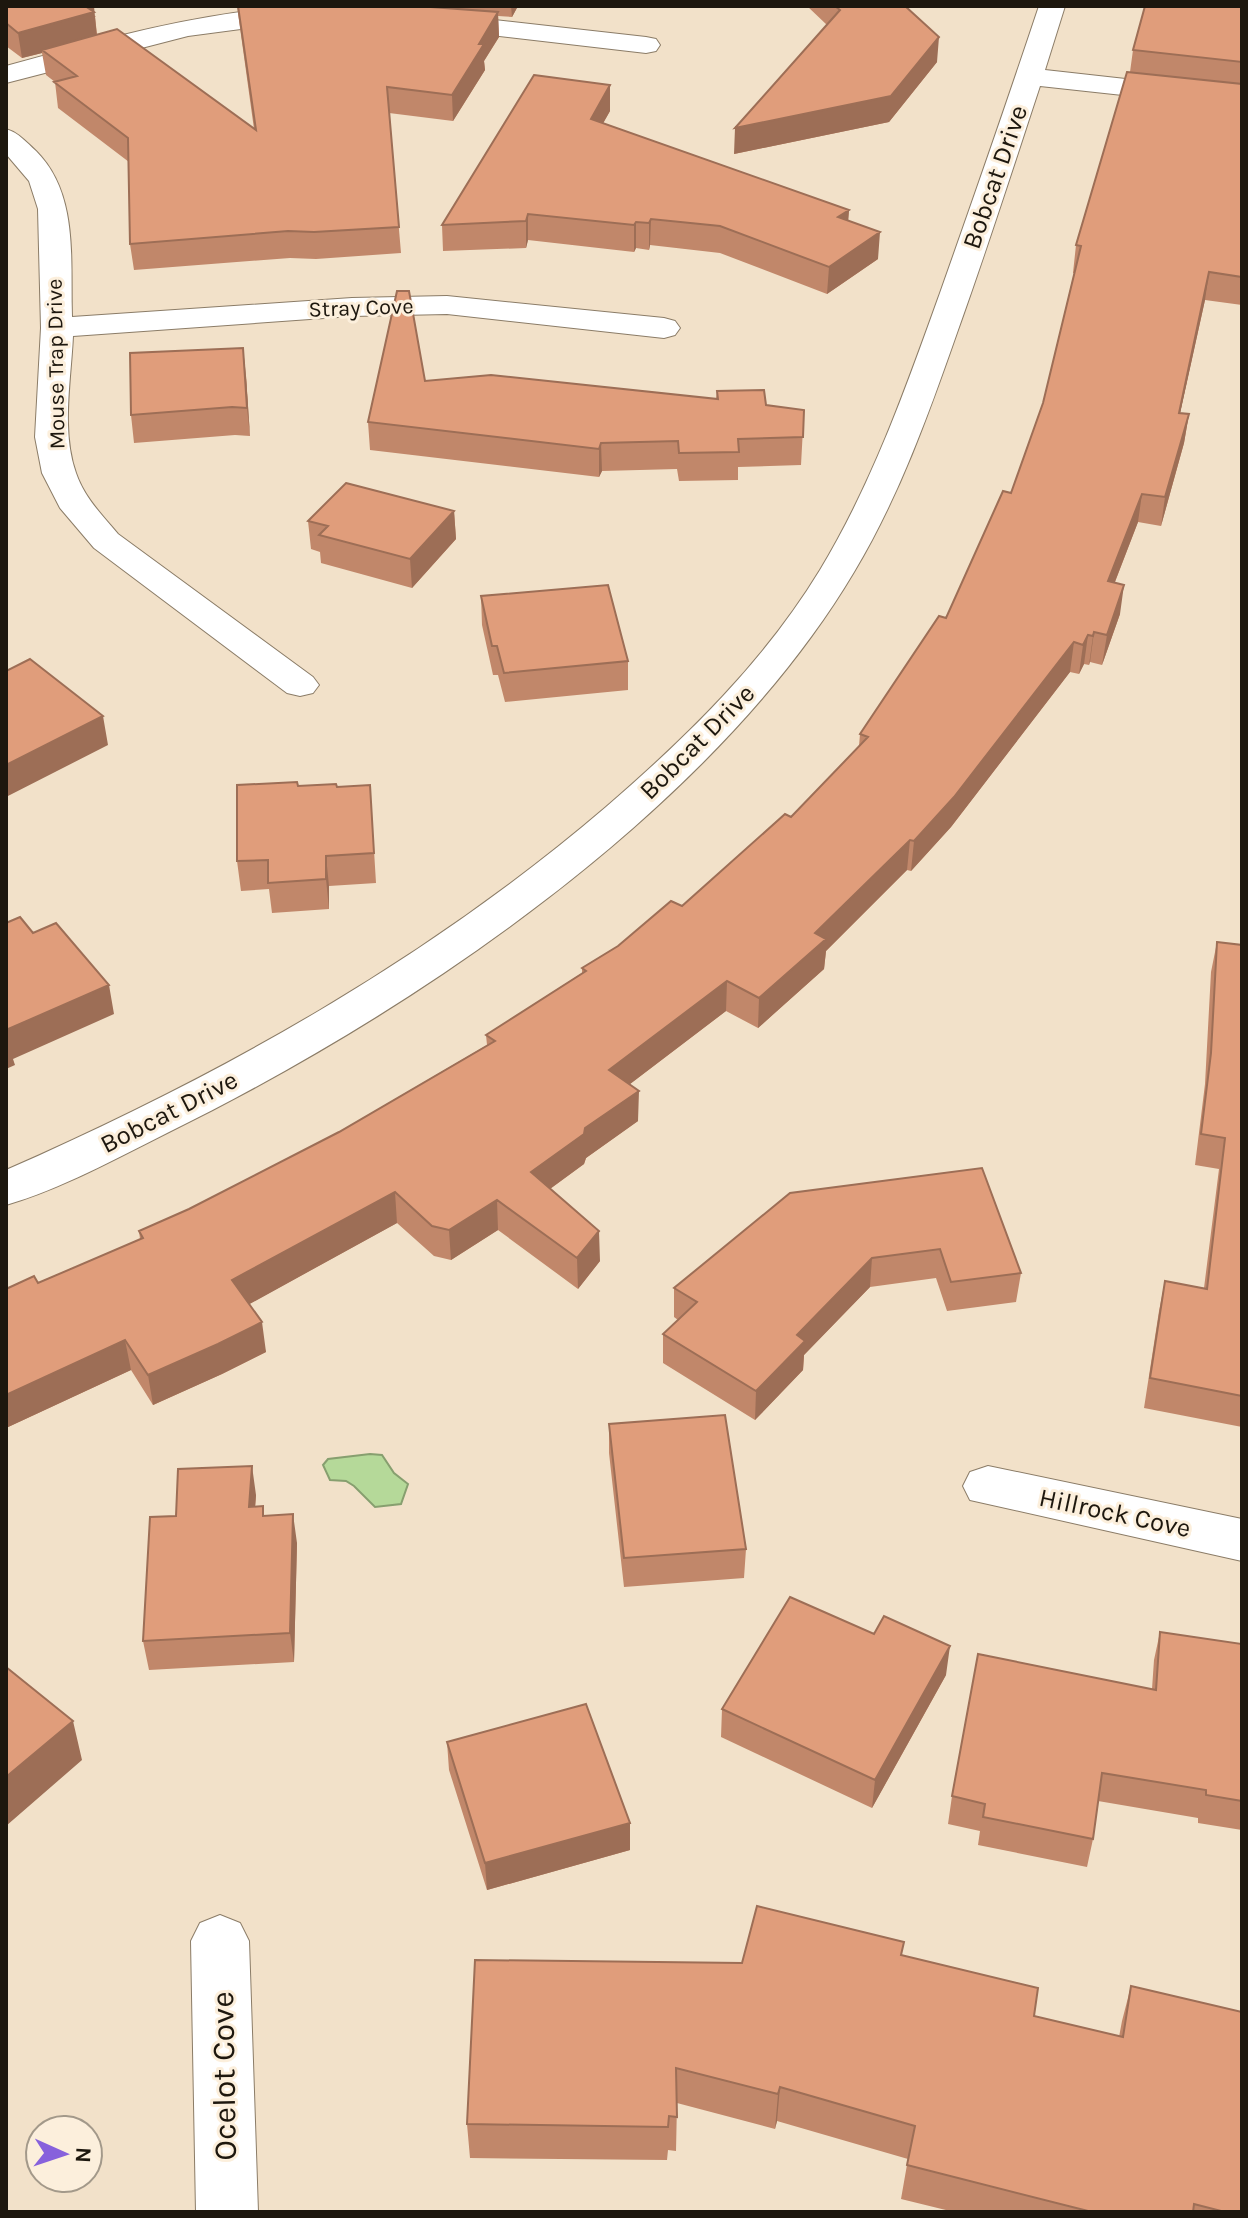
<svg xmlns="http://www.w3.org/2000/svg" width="1248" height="2218" viewBox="0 0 1248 2218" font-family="Karla,sans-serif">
	<rect width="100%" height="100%" fill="#f2e1c9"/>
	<path fill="#b5d999" stroke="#879f6f" stroke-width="2" d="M370,1454L382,1455L394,1473L408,1484L401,1504L375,1507L354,1486L346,1481L330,1480L323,1465L328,1459Z"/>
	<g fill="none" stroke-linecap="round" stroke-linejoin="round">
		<g stroke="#8b7c67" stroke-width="2">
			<path id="minor" d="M300,6L310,8L313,14L310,20L188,36L6,83V66C103,39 200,12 300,6Z
				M1039,6H1065L1045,70L1242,92V108L1040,86C1013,168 987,249 958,330C929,413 899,497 854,572C712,811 413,1012 167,1133C115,1159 61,1189 6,1205V1170C222,1075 427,960 606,807C687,737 764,662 820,570C872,484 906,388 940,293C974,197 1007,102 1039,6Z
				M441,14L646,37L656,39L660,45L656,51L646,53L431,28L427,22L431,16Z
				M6,129C19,133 26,142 36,151C79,194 70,260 72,317L352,298L447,296L664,318L675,321L680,328L675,335L664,338L447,314L352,316L73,336C71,380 61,431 76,473C84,497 102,515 118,534L313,677L319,685L313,693L300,696L287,693L94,548L60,508L42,473L35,437L41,328L38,209L29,181L6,154Z
				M988,1466L1242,1519V1561L970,1500L963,1486L970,1472Z
				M220,1915L240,1923L249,1941L258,2212H196L191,1941L200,1923Z"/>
		</g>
		<use href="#minor" fill="#fff" fill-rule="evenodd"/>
	</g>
	<path fill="#c1876a" d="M6,6L96,16L95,17L97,34L254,129L237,6H518L512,17L498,16L499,37L484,61L485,70L453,121L389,113L401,253L316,259L290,258L134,270L130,244L129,162L58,108L55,82L46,75L42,53L22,58L6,46Z
		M807,6H905L937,62L889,122L734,154L827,25Z
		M1242,6V305L1205,300L1180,413L1189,414L1184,443L1161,526L1138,522L1115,582L1120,614L1102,665L1090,662L1089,665L1084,664L1079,674L1070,672L951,827L911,871L907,870L826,951L824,969L758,1028L726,1011L630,1084L638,1121L586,1158L584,1164L550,1189L600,1261L578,1289L498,1230L451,1260L434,1256L397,1223L249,1304L266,1352L222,1374L153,1405L131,1370L6,1428V1289L38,1283L140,1239L139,1231L189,1209L339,1132L487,1045L486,1035L582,973V968L682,906L791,817L859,746L860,734L946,618L1011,493L1043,403L1074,273H1073L1076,245L1130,72L1133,50Z
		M610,85V111L603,123L849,210L848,220L878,259L827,294L720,253L650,245L649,250L636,248L634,252L528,240L526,248L443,251L442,225Z
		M246,376L250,436L235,435L134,443L131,415Z
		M425,381L716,399L717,391L766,405L804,410L801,465L738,467V480L679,481L677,469L602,471L599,477L370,450L368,422Z
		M454,511L456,539L412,588L321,563L320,552L311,549L308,521Z
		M481,596L628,661V690L505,702L498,675H493L482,625Z
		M370,785L376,883L329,886V909L272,913L269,889L241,891L237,861L298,786L337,787Z
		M1217,942L1242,945V1427L1144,1408L1159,1311L1165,1281L1204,1288L1219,1169L1195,1165L1205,1084L1211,972Z
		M790,1193L1021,1273L1016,1302L947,1311L936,1278L870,1287L804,1355L803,1370L755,1420L663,1363V1334L678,1320L674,1317V1288Z
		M609,1424L746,1549L744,1578L624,1587L609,1453Z
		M256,1495L255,1507L264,1516L297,1543L294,1662L149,1670L143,1641L176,1516Z
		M1160,1632L1242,1644V1830L1198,1823V1818L1098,1801L1093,1839L1087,1867L978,1845L980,1831L948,1824L952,1796L1152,1689L1154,1660Z
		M946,1675L872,1808L721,1737L722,1709Z
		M447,1742L630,1823V1850L487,1890L449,1770Z
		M902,1956L1034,2016L1119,2037L1122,2021L1131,1986L1242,2212H954L901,2199L908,2159L777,2121L775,2129L677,2103L676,2151L668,2150L667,2160L470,2158L467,2124L742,1963Z"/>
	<path fill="#9d6e56" d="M74,6H94L97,38L42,50V53L22,58L18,33Z
		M511,6H518L512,17Z
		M498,12L499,37L484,61L485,70L453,121L452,95L479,44Z
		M939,37L937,62L889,122L734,154L735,128Z
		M610,85V111L591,145V119Z
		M849,210L847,237L838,217Z
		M528,214V240L526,248V221Z
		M651,219L650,245L649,250V223Z
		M636,222V248L634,252V225Z
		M880,232L878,259L827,294L829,267Z
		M1209,272L1205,300L1174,441L1179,413Z
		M243,348L246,376L250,436L247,408Z
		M1189,414L1184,443L1161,526L1165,497Z
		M601,443L602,471L599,477V449Z
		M1142,494L1138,522L1104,610L1108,581Z
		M454,511L456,539L412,588L410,559Z
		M1124,585L1120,614L1102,665L1107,635Z
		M1094,632L1090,662L1089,665L1093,636Z
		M1088,635L1084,664L1079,674L1083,645Z
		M1074,642L1070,672L951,827L911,871L914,841Z
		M103,716L108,745L6,797V765Z
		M910,840L907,870L826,951L824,969L758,1028L759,998L815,933Z
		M326,856L329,886V909L326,879Z
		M727,981L726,1011L609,1100V1070Z
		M109,985L114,1014L13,1059L15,1065L6,1069V1030Z
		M639,1091L638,1121L586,1158L584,1164L532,1202L531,1172L585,1128Z
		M395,1192L397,1223L237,1311L232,1280Z
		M497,1200L498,1230L451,1260L449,1230Z
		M599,1231L600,1261L578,1289L577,1258Z
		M872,1258L870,1287L804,1355L803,1370L755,1420L756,1391L797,1335Z
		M262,1322L266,1352L222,1374L153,1405L148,1375Z
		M125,1340L131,1370L6,1428V1395Z
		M252,1466L256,1495L253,1536L249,1507Z
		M293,1514L297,1543L294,1662L290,1633Z
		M950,1646L946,1675L872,1808L875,1780Z
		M73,1721L82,1760L6,1826V1777Z
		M630,1823V1850L487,1890L485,1863Z
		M780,2087L777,2121L775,2129L778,2094Z"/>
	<path fill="#e09d7b" stroke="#9d6e56" stroke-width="2" d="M6,6H85L94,12L18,33L6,23Z
		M238,6H417L498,12L479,44H484L452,95L387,87L399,227L314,232L288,231L130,244L128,138L54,82L77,76L42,50L117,29L256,130Z
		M835,6H905L939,37L891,96L735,128L840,10Z
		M1145,6H1242V62L1133,50Z
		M1127,72L1242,84V277L1209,272L1179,413L1189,414L1165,497L1142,494L1108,581L1124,585L1107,635L1094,632L1093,636L1088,635L1083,645L1074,642L954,797L914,841L910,840L815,933L826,939L759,998L727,981L609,1070L639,1091L585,1128L584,1134L531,1172L599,1231L577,1258L497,1200L449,1230L432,1226L395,1192L232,1280L262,1322L218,1344L148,1375L125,1340L6,1395V1289L34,1276L38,1283L143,1238L139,1231L189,1209L339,1132L495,1041L486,1035L586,971L582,968L618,946L671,901L682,906L785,814L791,817L868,737L860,734L939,616L946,618L1003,491L1011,493L1043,403L1081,246L1076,245Z
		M534,75L610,85L591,119L849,210L838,217L880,232L829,267L720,226L651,219L649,223L636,222L634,225L528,214L526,221L442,225Z
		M397,291H409L425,381L491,375L718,399L717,391L764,390L766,405L804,410L803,437L738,439L739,452L679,453L678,441L601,443L599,449L368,422Z
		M243,348L247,408L232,407L131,415L130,353Z
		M346,483L454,511L410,559L319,535L328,526L308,521Z
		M608,585L628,661L504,673L497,646H492L481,596Z
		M30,659L103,716L6,765V671Z
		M297,782L298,786L336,784L337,787L370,785L374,853L326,856V879L268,883V860L237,861V785Z
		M20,917L33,933L56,923L109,985L6,1030V923Z
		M1217,942L1242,945V1396L1150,1378L1165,1281L1207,1289L1225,1138L1201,1134L1211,1053Z
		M982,1168L1021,1273L951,1282L940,1249L872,1258L797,1335L805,1341L756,1391L663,1334L697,1302L674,1288L790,1193Z
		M725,1415L746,1549L624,1558L609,1424Z
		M252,1466L249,1507L263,1506V1516L293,1514L290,1633L143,1641L150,1517L176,1516L178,1469Z
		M790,1597L874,1634L884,1616L950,1646L875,1780L722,1709Z
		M1160,1632L1242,1644V1801L1206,1795V1790L1102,1773L1093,1839L983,1817L985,1804L952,1796L978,1654L1156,1690Z
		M6,1667L73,1721L6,1777Z
		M586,1704L630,1823L485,1863L447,1742Z
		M757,1906L904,1942L901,1955L1038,1988L1034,2016L1123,2037L1131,1986L1242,2012V2212H1225L1194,2204L1193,2212H1092L907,2165L915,2126L780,2087L778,2094L676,2068L677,2117L669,2116L668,2127L467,2124L475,1960L742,1963Z"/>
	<g text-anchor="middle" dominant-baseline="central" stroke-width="6" stroke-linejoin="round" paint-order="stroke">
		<g font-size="22" fill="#1d170e" stroke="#fcefdc">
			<text transform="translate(361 308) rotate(-2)">Stray Cove</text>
			<text transform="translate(56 364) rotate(-91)">Mouse Trap Drive</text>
		</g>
		<g font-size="26" fill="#1d170e" stroke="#fcefdc">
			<text transform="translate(995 177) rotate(-71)">Bobcat Drive</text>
			<text transform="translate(697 742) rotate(-45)">Bobcat Drive</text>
			<text transform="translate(169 1112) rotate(-27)">Bobcat Drive</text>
			<text transform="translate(1115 1513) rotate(12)">Hillrock Cove</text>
		</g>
		<g font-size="32" fill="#1d170e" stroke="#fcefdc">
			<text transform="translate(224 2076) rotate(-91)">Ocelot Cove</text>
		</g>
	</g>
	<rect width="1248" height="2218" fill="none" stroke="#1d170e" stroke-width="16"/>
	<g transform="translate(64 2154) rotate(93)"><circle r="38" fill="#fcefdc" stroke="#a3998a" stroke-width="2"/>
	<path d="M0-6L14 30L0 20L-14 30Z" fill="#8761dc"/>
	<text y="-12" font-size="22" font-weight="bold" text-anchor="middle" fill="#1d170e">N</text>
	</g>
</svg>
